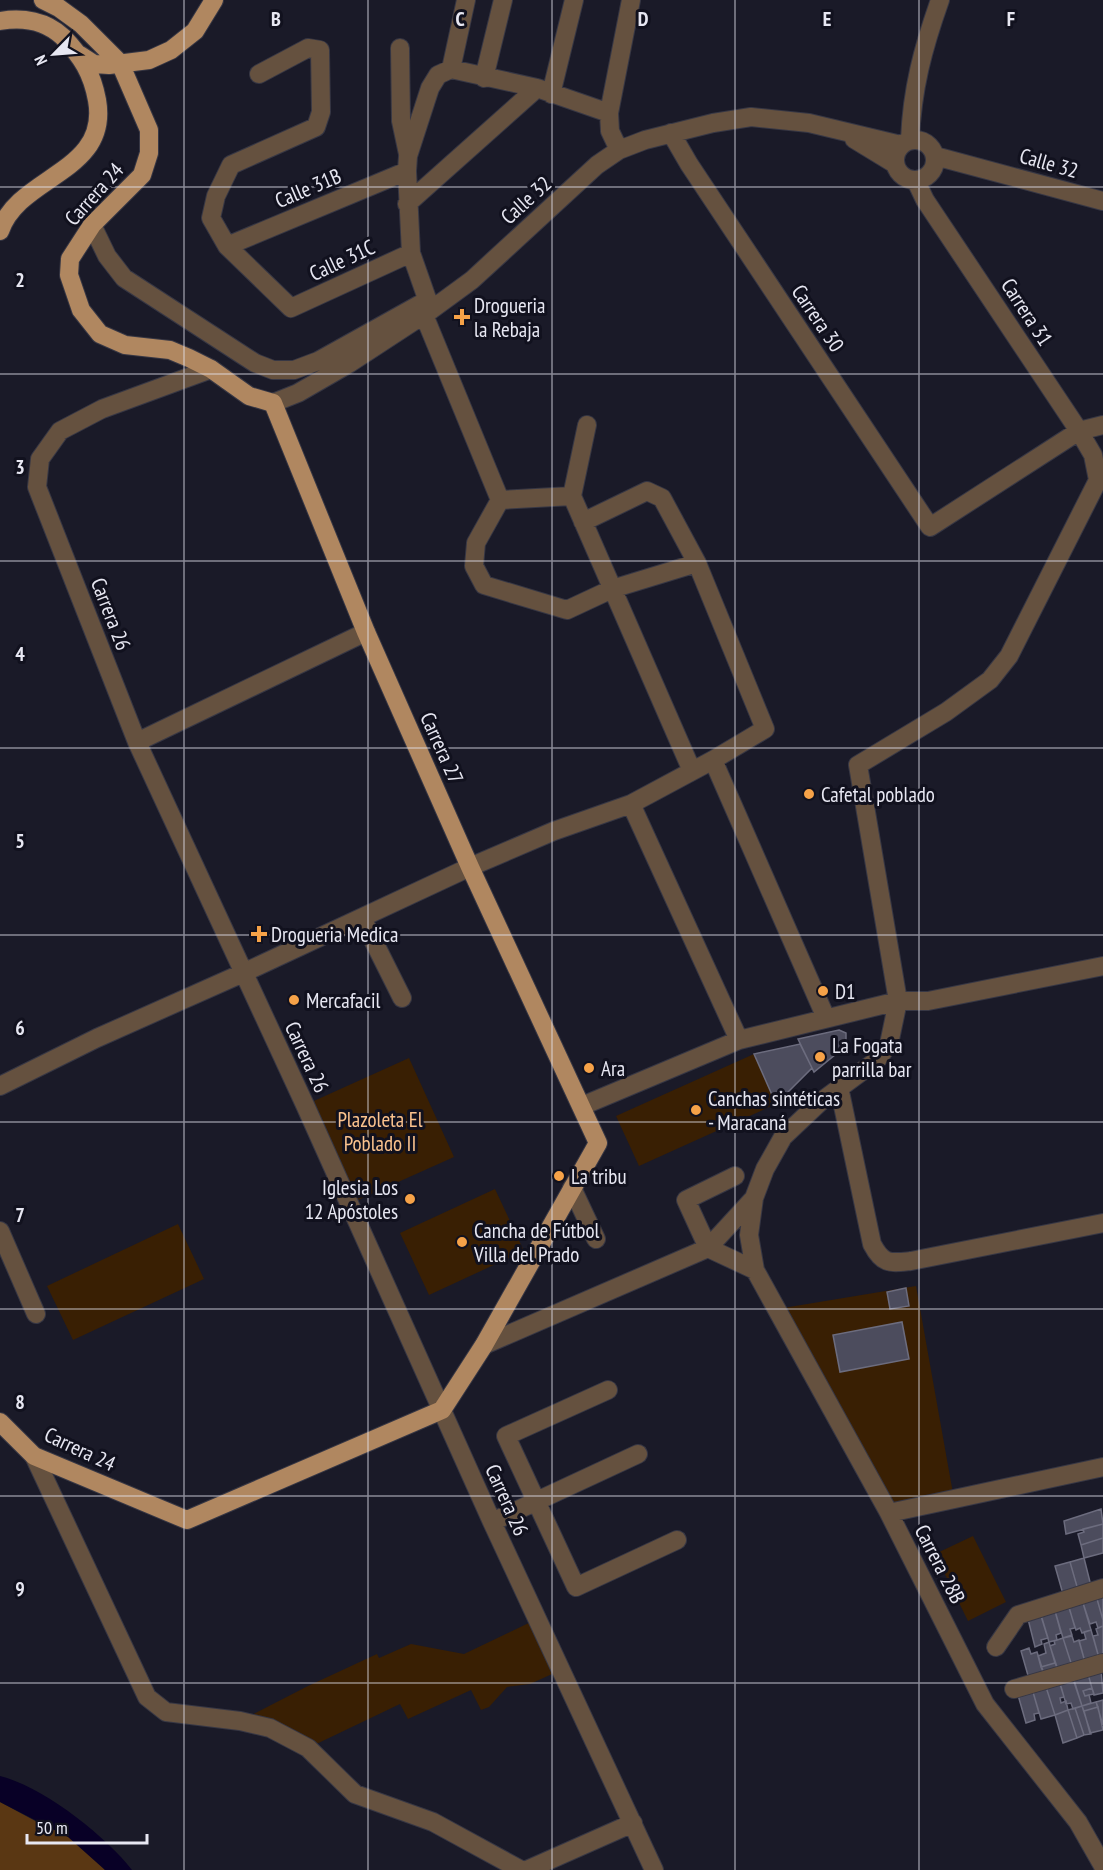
<svg xmlns="http://www.w3.org/2000/svg" width="1103" height="1870" viewBox="0 0 1103 1870" font-family="'PT Sans Narrow',sans-serif">
	<rect width="100%" height="100%" fill="#1a1a28"/>
	<path fill="#391f03" d="M754,1054L776,1104L639,1166L616,1116Z
		M409,1058L454,1157L349,1204L305,1105Z
		M495,1189L524,1251L429,1295L400,1233Z
		M178,1224L204,1279L73,1340L47,1286Z
		M916,1286L954,1499L889,1513L777,1309Z
		M973,1536L1006,1602L968,1621L935,1554Z
		M537,1619L561,1670L530,1684L507,1687L489,1707L481,1710L471,1690L408,1719L400,1704L308,1748L240,1721L308,1686L377,1654L379,1658L411,1644L464,1654Z"/>
	<path fill="#5a3713" d="M0,1802L39,1823L81,1838L105,1870H0Z"/>
	<path fill="#080026" d="M0,1776C42,1786 106,1836 132,1870H105L68,1837L0,1802Z"/>
	<path fill="#4c4c5d" stroke="#6c6c7e" stroke-width="1.5" d="M839,1030L846,1033V1046L814,1072L798,1039Z
		M800,1044L812,1068L776,1104L754,1054Z
		M906,1288L909,1306L890,1309L887,1292Z
		M902,1322L909,1359L840,1372L833,1335Z
		M1101,1509L1103,1524L1066,1534L1064,1521Z
		M1103,1524V1538L1081,1545L1078,1534L1084,1532L1083,1529Z
		M1103,1538V1553L1084,1558L1081,1545Z
		M1084,1558L1091,1586L1078,1590L1070,1562Z
		M1070,1562L1078,1590L1063,1594L1055,1566Z
		M1103,1597V1620L1097,1599Z
		M1097,1599L1103,1620V1626L1098,1628L1096,1622L1090,1624L1083,1603Z
		M1083,1603L1091,1630L1082,1633L1080,1628L1076,1630L1069,1608Z
		M1069,1607L1075,1628L1070,1629L1072,1635L1063,1638L1055,1611Z
		M1055,1611L1061,1633L1056,1635L1057,1640L1049,1642L1041,1616Z
		M1041,1615L1048,1638L1041,1640L1042,1644L1035,1647L1028,1619Z
		M1103,1626V1657L1099,1658L1093,1636L1098,1635L1096,1629Z
		M1091,1630L1099,1658L1085,1662L1079,1641L1086,1639L1084,1632Z
		M1072,1636L1074,1642L1079,1640L1085,1662L1072,1666L1063,1638Z
		M1063,1638L1072,1666L1058,1670L1050,1646L1055,1644L1054,1641Z
		M1049,1642L1055,1663L1041,1667L1038,1656L1046,1653L1044,1644Z
		M1029,1648L1031,1654L1037,1652L1044,1674L1029,1679L1021,1651Z
		M1055,1663L1058,1670L1044,1674L1041,1667Z
		M1101,1670L1103,1693L1094,1695L1088,1674Z
		M1088,1674L1092,1688L1083,1691L1085,1696L1089,1695L1091,1703L1082,1706L1074,1680Z
		M1073,1679L1082,1706L1073,1709L1071,1703L1066,1704L1060,1683Z
		M1060,1684L1064,1697L1060,1698L1061,1703L1066,1701L1068,1710L1055,1715L1046,1687Z
		M1046,1687L1055,1715L1041,1719L1033,1692Z
		M1092,1688L1094,1694L1085,1696L1083,1691Z
		M1033,1692L1039,1713L1034,1714L1035,1720L1026,1723L1018,1695Z
		M1103,1700V1725L1096,1702Z
		M1096,1702L1098,1707L1084,1711L1082,1706Z
		M1082,1706L1091,1734L1084,1735L1075,1708Z
		M1098,1707L1103,1730L1090,1733L1084,1711Z
		M1075,1708L1084,1735L1077,1738L1068,1710Z
		M1068,1710L1077,1738L1063,1743L1055,1715Z"/>
	<g fill="none" stroke-linecap="round" stroke-linejoin="round">
		<g stroke="#373744" stroke-width="20">
			<path id="minor" d="M400,48L401,121L408,154
				M451,69L466,0
				M259,74L308,48L320,50L321,112L316,127L231,165L216,196L211,218L227,246L291,308L411,253
				M484,78L503,0
				M551,94L574,0
				M671,133L689,164L930,527L1079,431L1103,425
				M854,139L895,164
				M895 160a20 20 0 1 1 40 0a20 20 0 1 1-40 0Z
				M910,140C912,89 923,48 940,0
				M619,150L610,131L609,113L631,0
				M935,156L1103,201
				M407,204L537,88
				M92,225L107,256L124,278L255,363L273,370H294L318,361L424,302
				M227,246L407,171
				M431,310L411,253L407,171L408,156L430,88L438,75L451,69L537,88L609,113
				M424,315L500,500
				M211,369L102,409L60,431L40,459L37,487L137,742L305,1105L492,1522L654,1870
				M273,403L298,393L350,363L431,310L472,280L597,165L619,150L645,140L713,123L751,117L809,123L901,145
				M587,425L572,496L692,771
				M500,500L476,543L474,566L484,585L567,610L612,589L697,563
				M500,500L572,496
				M137,742L366,632
				M713,760L826,1018
				M631,804L739,1040
				M362,918L402,998
				M0,1086L97,1038L243,973L470,867L554,831L631,804L713,760L765,729L697,563L662,498L647,491L583,522
				M839,1087L872,1244C883,1265 890,1263 911,1261L1103,1223
				M582,1106L739,1040L898,1001H928L1103,966
				M735,1176L686,1200L708,1248L755,1270
				M572,1188L596,1239
				M754,1198L749,1235L755,1270L889,1513L985,1704L1078,1822L1103,1866
				M0,1231L36,1314
				M484,1345L708,1248L754,1198L765,1169L783,1137L819,1103L876,1061L889,1044L898,1001L858,765L946,712L990,680L1009,656L1098,480L1093,455L1079,431L925,200L916,181
				M608,1390L506,1436L576,1587L677,1540
				M34,1456L147,1697L166,1712L240,1721L270,1728L308,1748L355,1794L433,1822L521,1870
				M889,1513L1103,1467
				M492,1522L638,1454
				M996,1647L1018,1615L1103,1588
				M1014,1689L1103,1663
				M527,1870L633,1823"/>
		</g>
		<g stroke="#373744" stroke-width="20">
			<path id="major" d="M0,21C23,17 46,21 63,37C82,57 92,73 97,100C110,173 19,175 0,231
				M80,55L94,64L109,65L149,60L171,50L195,31L214,0
				M0,1422L34,1456L187,1520L442,1410L484,1345L598,1143L470,867L366,632L273,403L249,396L211,369L189,358L170,350L125,345L100,334L81,310L69,275L70,259L92,225L142,175L149,153V130L120,63L81,24L59,8L43,0"/>
		</g>
		<use href="#minor" stroke="#65513f" stroke-width="18"/>
		<use href="#major" stroke="#b08760" stroke-width="18"/>
	</g>
	<path fill="none" stroke="#e7e7f2" stroke-width="1.5" stroke-opacity="0.55" d="M184,0V1870M368,0V1870M552,0V1870M735,0V1870M919,0V1870M0,187H1103M0,374H1103M0,561H1103M0,748H1103M0,935H1103M0,1122H1103M0,1309H1103M0,1496H1103M0,1683H1103"/>
	<g fill="#f6a248" stroke="#11111e" stroke-width="2">
		<path d="M459 308h6v6h6v6h-6v6h-6v-6h-6v-6h6z"/>
		<circle cx="809" cy="794" r="6"/>
		<path d="M256 925h6v6h6v6h-6v6h-6v-6h-6v-6h6z"/>
		<circle cx="823" cy="991" r="6"/>
		<circle cx="294" cy="1000" r="6"/>
		<circle cx="820" cy="1057" r="6"/>
		<circle cx="589" cy="1068" r="6"/>
		<circle cx="696" cy="1110" r="6"/>
		<circle cx="559" cy="1176" r="6"/>
		<circle cx="410" cy="1199" r="6"/>
		<circle cx="462" cy="1242" r="6"/>
	</g>
	<g text-anchor="middle" dominant-baseline="central" stroke-width="6" stroke-linejoin="round" paint-order="stroke">
		<g font-size="21" fill="#e7e7f2" stroke="#11111e">
			<text transform="translate(1049 163) rotate(16)">Calle 32</text>
			<text transform="translate(308 188) rotate(-23)">Calle 31B</text>
			<text transform="translate(94 194) rotate(-48)">Carrera 24</text>
			<text transform="translate(526 200) rotate(-42)">Calle 32</text>
			<text transform="translate(342 260) rotate(-25)">Calle 31C</text>
			<text transform="translate(1027 312) rotate(57)">Carrera 31</text>
			<text transform="translate(818 318) rotate(56)">Carrera 30</text>
			<text transform="translate(111 614) rotate(69)">Carrera 26</text>
			<text transform="translate(442 748) rotate(66)">Carrera 27</text>
			<text transform="translate(307 1057) rotate(65)">Carrera 26</text>
			<text transform="translate(80 1449) rotate(25)">Carrera 24</text>
			<text transform="translate(507 1500) rotate(66)">Carrera 26</text>
			<text transform="translate(940 1564) rotate(63)">Carrera 28B</text>
		</g>
		<g font-size="21" fill="#e7e7f2" stroke="#11111e" text-anchor="start">
			<text x="474" y="305">Drogueria<tspan x="474" dy="24">la Rebaja</tspan></text>
			<text x="821" y="794">Cafetal poblado</text>
			<text x="271" y="934">Drogueria Medica</text>
			<text x="835" y="991">D1</text>
			<text x="306" y="1000">Mercafacil</text>
			<text x="832" y="1045">La Fogata<tspan x="832" dy="24">parrilla bar</tspan></text>
			<text x="601" y="1068">Ara</text>
			<text x="708" y="1098">Canchas sintéticas<tspan x="708" dy="24">- Maracaná</tspan></text>
			<text x="571" y="1176">La tribu</text>
			<text x="398" y="1187" text-anchor="end">Iglesia Los<tspan x="398" dy="24">12 Apóstoles</tspan></text>
			<text x="474" y="1230">Cancha de Fútbol<tspan x="474" dy="24">Villa del Prado</tspan></text>
		</g>
		<g font-size="21" fill="#fac28d" stroke="#11111e">
			<text x="380" y="1119">Plazoleta El<tspan x="380" dy="24">Poblado II</tspan></text>
		</g>
	</g>
	<g font-size="20" text-anchor="middle" font-weight="bold" fill="#e7e7f2" stroke="#11111e" stroke-width="6" stroke-linejoin="round" paint-order="stroke">
		<text x="276" y="26">B</text>
		<text x="460" y="26">C</text>
		<text x="643" y="26">D</text>
		<text x="827" y="26">E</text>
		<text x="1011" y="26">F</text>
		<text x="20" y="287">2</text>
		<text x="20" y="474">3</text>
		<text x="20" y="661">4</text>
		<text x="20" y="848">5</text>
		<text x="20" y="1035">6</text>
		<text x="20" y="1222">7</text>
		<text x="20" y="1409">8</text>
		<text x="20" y="1596">9</text>
	</g>
	<g transform="translate(54 54) rotate(245)" stroke="#11111e" stroke-width="4.5" paint-order="stroke">
	<path d="M0-4.5L10 22L0 15L-10 22Z" fill="#e7e7f2"/>
	<text y="-9" font-size="16" font-weight="bold" text-anchor="middle" fill="#e7e7f2">N</text>
	</g>
	<path d="M27 1834v9h120v-9" fill="none" stroke="#e7e7f2" stroke-width="3"/>
	<text x="36" y="1834" font-size="18" fill="#e7e7f2" stroke="#11111e" stroke-width="4.5" paint-order="stroke">50 m</text>
</svg>
